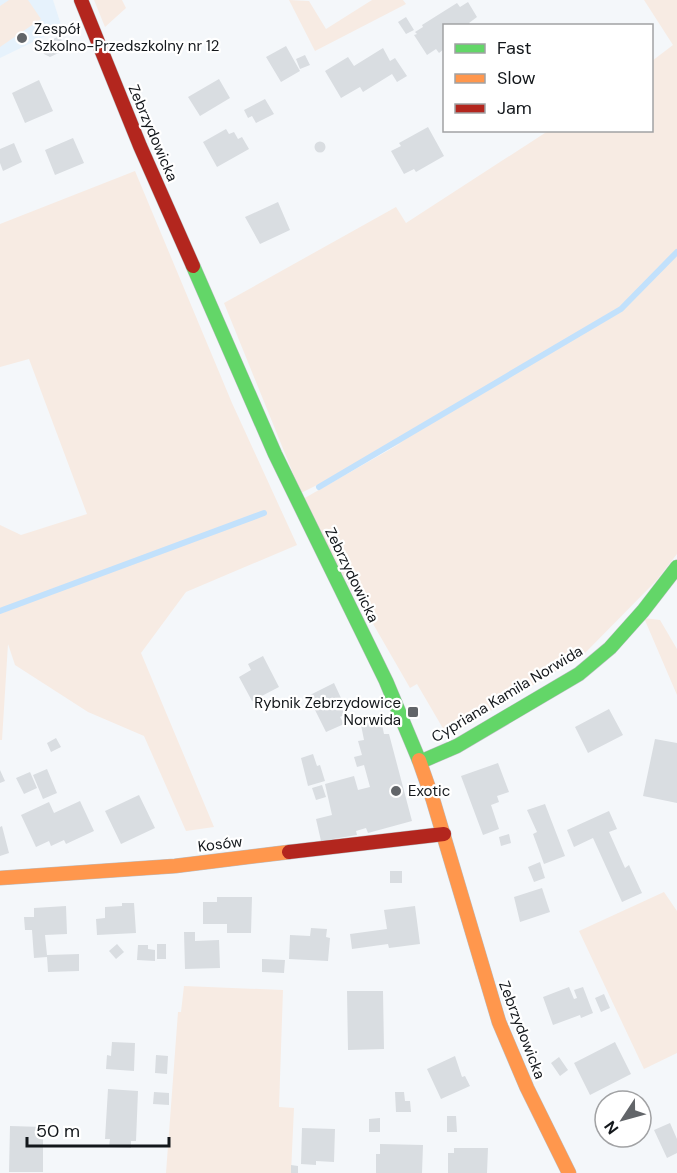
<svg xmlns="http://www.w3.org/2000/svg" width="677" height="1173" viewBox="0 0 677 1173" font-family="'DM Sans',sans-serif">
	<rect width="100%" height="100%" fill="#f4f7fa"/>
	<path fill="#e6f2fc" d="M0,0H53L62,28L0,58Z"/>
	<path fill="#f7ebe3" d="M9,0H28L41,19L0,47V6Z
		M94,0H122L126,8L105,27Z
		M289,0L309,1L326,29L372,0H403L406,4L315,51Z
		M644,0H677V554L656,581L584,654L448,737L417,684L410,688L372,622L369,624L303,499L403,442L301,493L224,303L396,207L406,223L548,131L652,130V61L673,45Z
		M135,171L232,403L297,545L186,592L141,653L214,827L186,831L144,736L88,712L15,665L8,644L2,740H0V525L21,535L87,514L29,359L0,367V224Z
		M644,618L660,620L677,649V695Z
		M664,892L677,911V1053L644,1069L579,931Z
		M184,986L283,990L279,1107L294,1108L291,1173H166L178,1012H181Z"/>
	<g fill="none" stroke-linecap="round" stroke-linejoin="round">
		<path stroke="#c2e1fc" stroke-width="6" d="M319,487L621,309L677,252
			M0,611L264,513"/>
	</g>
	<path fill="#d9dde1" d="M468,2L477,17L469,23L471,26H444V49L439,53L436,49L427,55L414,35L417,34L415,32L423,27L422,25L457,3L460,7Z
		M406,17L414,30L406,34L398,22Z
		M60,36L65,50L50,57L44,54L41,49L44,43Z
		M286,46L300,71L281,82L266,57Z
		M383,48L390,61L395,58L407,76L397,82L392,74L363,92L360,87L341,98L325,71L348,57L354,66Z
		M305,55L310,65L300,69L296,59Z
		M219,79L230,98L200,116L188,97Z
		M39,80L53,111L25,123L12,93Z
		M265,99L274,114L256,123L252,116L248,118L244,110Z
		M428,127L444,156L416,172L414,169L404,174L391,151L401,146L399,143Z
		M226,129L229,134L234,132L238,139L242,137L249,149L217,167L203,142Z
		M73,138L84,163L55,175L45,150Z
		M314.5 147a5.5 5.5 0 1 1 11 0a5.5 5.5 0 1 1-11 0Z
		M14,143L22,162L3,171L0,163V149Z
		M278,202L290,230L260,244L245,217Z
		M263,656L279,687L252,701L239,677L251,670L248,664Z
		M334,683L348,713L340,717L344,724L326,732L308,696Z
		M609,709L623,735L588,753L575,727Z
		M381,720L384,734H389L412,821L368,833L366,828L356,831L357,835L321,841L316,819L332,815L325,784L354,776L358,790L370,787L364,765L357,767L354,757L362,755L358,741L364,740L361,725Z
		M56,738L61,747L51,752L47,743Z
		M655,739L677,743V803L643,796Z
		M313,754L317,766L320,765L325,781L308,786L301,758Z
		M498,763L509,792L497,796L499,802L491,805L499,829L483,835L461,776Z
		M47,769L57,793L43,799L33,775Z
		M0,770L5,781L0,783Z
		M30,772L37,788L24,794L16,778Z
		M322,785L326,797L316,800L312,788Z
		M139,795L155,828L121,844L105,811Z
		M80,801L94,831L66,844L64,840L51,846L49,841L36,847L21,815L49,802L54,813Z
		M545,804L565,856L544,864L533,834L537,832L527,810Z
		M609,811L617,829L609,832L625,868L629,865L642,893L622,902L593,838L574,847L567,830Z
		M2,826L9,853L0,856V827Z
		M509,834L511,843L501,846L499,837Z
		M540,862L545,878L534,882L528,867Z
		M390,871H402V883H390Z
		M542,888L550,912L520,922L514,897Z
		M217,897H252L251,933H227V924H203V902H217Z
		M122,903H134L136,933L97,935L96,919L105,918V907L122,906Z
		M66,906L67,934L45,935L47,955L79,954V971L48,972L47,957L34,958L32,930H25L24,917H34V908Z
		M415,906L420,944L389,948L388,944L352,949L350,934L387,929L384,910Z
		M311,928L327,929L326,937L330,938L328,961L289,959L290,935L310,936Z
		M184,932H195V941L219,940L220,968L185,969Z
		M117,944L124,952L116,959L109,951Z
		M157,944H166V959H157Z
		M138,945H148V949L155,950V961L137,960Z
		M262,959L285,960L284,973L262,972Z
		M569,987L574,999L577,998L574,990L583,987L593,1013L581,1018L580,1015L553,1025L543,997Z
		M347,991H383L384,1049L348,1050Z
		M604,994L610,1008L601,1012L595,998Z
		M112,1042L135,1043L134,1071L106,1069L107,1055L111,1056Z
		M615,1042L631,1074L590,1095L574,1063Z
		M156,1055L168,1056L167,1074L155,1073Z
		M455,1056L462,1077L465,1076L470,1086L441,1099L427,1069Z
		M559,1057L568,1070L560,1076L551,1063Z
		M108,1089L138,1091L136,1141H131V1148L109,1147L110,1139H105Z
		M154,1092L169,1093V1105L153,1104Z
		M395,1092H404L405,1101H410L411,1112H396Z
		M634,1095L637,1101H621Z
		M641,1110L649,1127L641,1131Z
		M447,1116H456L457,1132H447Z
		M380,1118V1132H369V1119Z
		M670,1123L677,1139V1153L667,1158L654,1130Z
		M10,1126L43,1127V1172H9Z
		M302,1128L335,1129L334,1162L316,1161V1165L301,1164Z
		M614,1137H628L617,1142Z
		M380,1144L423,1145L422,1173H376V1154H380Z
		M454,1148H488L487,1173H448V1153H454Z
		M291,1165L298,1166V1173H291Z"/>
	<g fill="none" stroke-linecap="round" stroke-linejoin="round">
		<g stroke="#bbbec2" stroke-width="15">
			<path id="fast" d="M193,266L275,454L386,681L419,760
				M420,762L457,746L579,674L610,648L643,611L677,567"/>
		</g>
		<g stroke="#bbbec2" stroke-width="15">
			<path id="slow" d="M419,760L433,800L499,1022L527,1088L569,1173
				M0,878L175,866L289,852"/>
		</g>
		<g stroke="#bbbec2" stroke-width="15">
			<path id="jam" d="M81,0L140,146L193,266
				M289,852L444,834"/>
		</g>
		<use href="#fast" stroke="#63d668" stroke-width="14"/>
		<use href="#slow" stroke="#ff974d" stroke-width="14"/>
		<use href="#jam" stroke="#b3261e" stroke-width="14"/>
	</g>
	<g fill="#626569" stroke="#fff" stroke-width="2">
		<circle cx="22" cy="38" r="6"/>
		<rect x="407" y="706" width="12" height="12" rx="3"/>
		<circle cx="396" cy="791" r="6"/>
	</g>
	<g text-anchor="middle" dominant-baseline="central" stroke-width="4.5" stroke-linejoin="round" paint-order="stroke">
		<g font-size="15" fill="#13171b" stroke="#fff" text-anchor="start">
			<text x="34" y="29">Zespół<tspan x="34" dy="17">Szkolno-Przedszkolny nr 12</tspan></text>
			<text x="401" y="703" text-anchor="end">Rybnik Zebrzydowice<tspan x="401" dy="17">Norwida</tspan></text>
			<text x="408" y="791">Exotic</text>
		</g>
		<g font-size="15" fill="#13171b" stroke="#fff">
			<text transform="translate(153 133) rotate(67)">Zebrzydowicka</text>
			<text transform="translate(352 575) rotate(64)">Zebrzydowicka</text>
			<text transform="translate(507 694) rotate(-31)">Cypriana Kamila Norwida</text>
			<text transform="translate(220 844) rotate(-7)">Kosów</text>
			<text transform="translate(522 1030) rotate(69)">Zebrzydowicka</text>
		</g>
	</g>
	<rect x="443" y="24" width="210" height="108" fill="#ffffff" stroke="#a1a2a4" stroke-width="1.5"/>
	<rect x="455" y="44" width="30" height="9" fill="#63d668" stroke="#a1a2a4" stroke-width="1.5"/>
	<text x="497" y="54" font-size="18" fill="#13171b">Fast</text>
	<rect x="455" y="74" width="30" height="9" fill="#ff974d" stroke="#a1a2a4" stroke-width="1.5"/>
	<text x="497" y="84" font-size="18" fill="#13171b">Slow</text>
	<rect x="455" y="104" width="30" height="9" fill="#b3261e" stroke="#a1a2a4" stroke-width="1.5"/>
	<text x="497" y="114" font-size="18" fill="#13171b">Jam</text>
	<g transform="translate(623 1119) rotate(234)"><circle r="28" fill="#ffffff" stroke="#a1a2a4" stroke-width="1.5"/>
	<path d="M0-4.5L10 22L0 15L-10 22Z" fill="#626569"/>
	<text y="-9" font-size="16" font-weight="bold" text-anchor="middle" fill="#13171b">N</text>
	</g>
	<path d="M27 1137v9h142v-9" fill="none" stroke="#13171b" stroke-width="3"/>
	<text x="36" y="1137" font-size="18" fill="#13171b" stroke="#ffffff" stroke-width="4.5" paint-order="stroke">50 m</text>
</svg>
